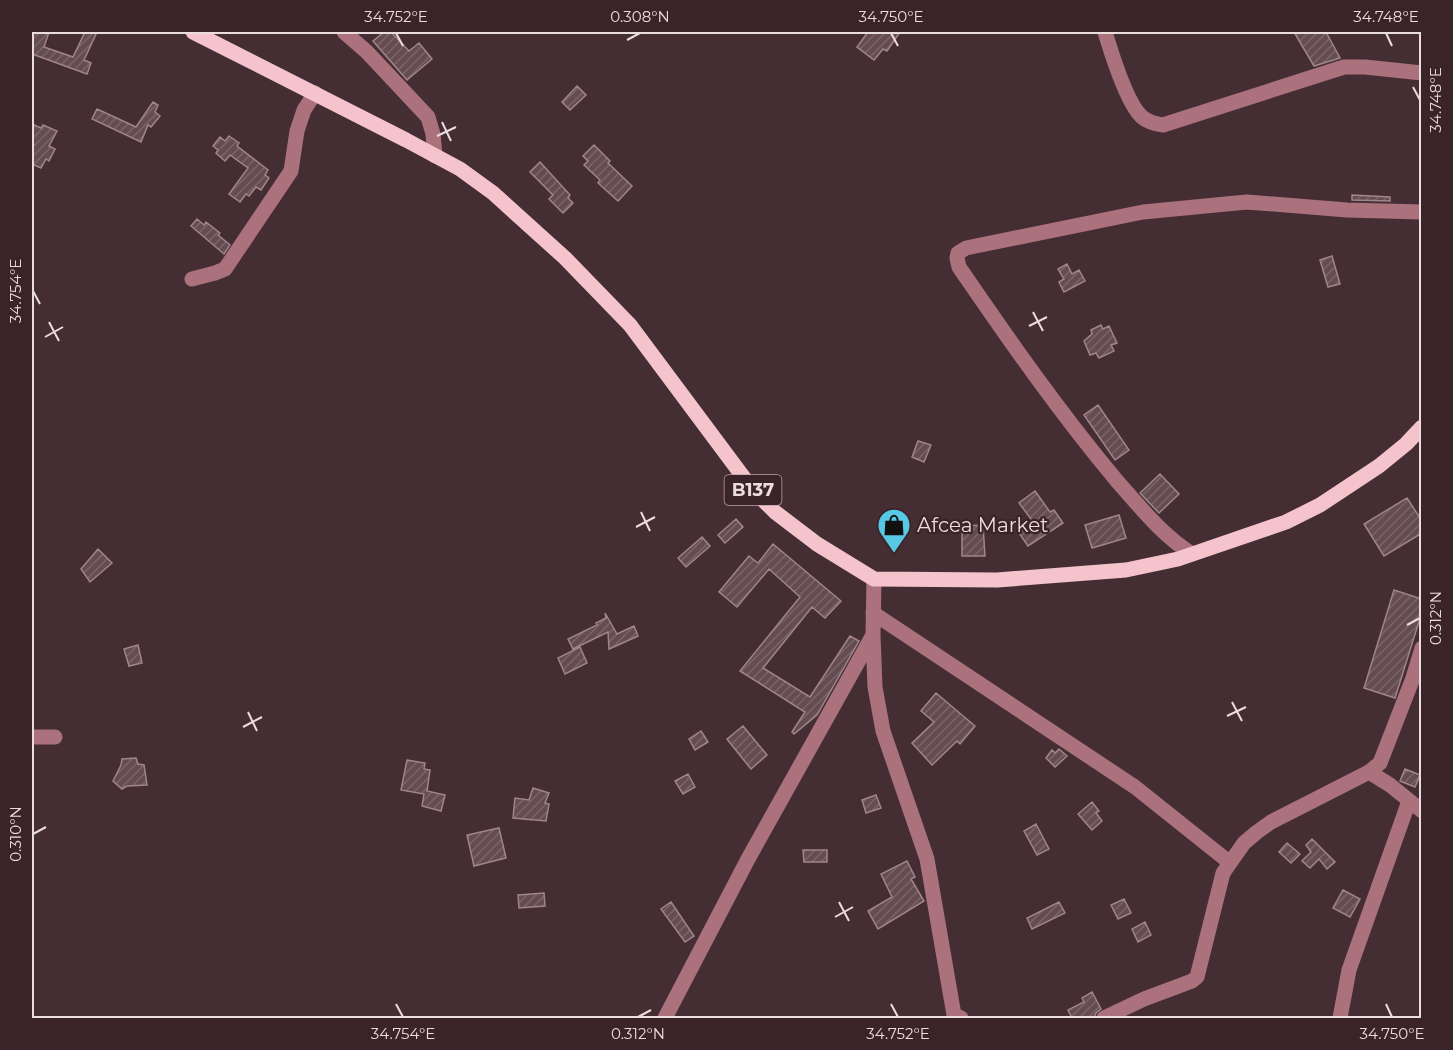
<svg xmlns="http://www.w3.org/2000/svg" width="1453" height="1050" viewBox="0 0 1453 1050" font-family="Montserrat,sans-serif">
	<defs>
		<pattern id="building-hatch" width="6" height="6" patternUnits="userSpaceOnUse" patternTransform="scale(1.5)"><rect width="6" height="6" fill="#644c51"/><path d="M-1 1l2-2M0 6l6-6M5 7l2-2" fill="none" stroke="#7a656a"/></pattern>
	</defs>
	<rect width="100%" height="100%" fill="#442e33"/>
	<path fill="url(#building-hatch)" stroke="#a0858a" stroke-width="1.5" d="M32,32H49L44,47L73,57L85,32H97L84,60L91,63L87,74L32,54Z
		M384,32H391L409,51L419,43L432,59L407,80L373,41Z
		M868,32H900L887,51L883,49L874,60L857,47Z
		M1294,32H1326L1340,58L1314,66Z
		M577,86L586,95L570,110L562,102Z
		M153,102L158,105L155,112L160,116L151,127L148,125L141,142L92,119L97,109L136,127Z
		M32,124L41,128L43,125L57,131L49,146L55,149L49,161L46,159L41,168L32,164Z
		M229,136L239,143L237,146L268,170L265,175L269,178L261,190L256,187L249,196L246,194L240,202L229,194L248,168L230,155L225,161L216,153L218,150L213,146L220,137L225,141Z
		M594,145L610,161L608,163L632,186L618,201L598,183L600,180L584,165L588,161L583,156Z
		M540,162L570,195L568,198L573,203L563,213L549,199L553,195L530,172Z
		M1352,195L1390,197V201L1352,200Z
		M197,219L204,225L206,222L220,233L218,235L230,245L224,254L191,226Z
		M1332,256L1340,284L1328,287L1320,260Z
		M1067,264L1072,274L1079,270L1085,281L1064,292L1059,282L1064,279L1058,269Z
		M1101,325L1103,329L1109,326L1117,343L1111,345L1114,351L1099,358L1096,353L1090,355L1084,341L1092,334L1091,330Z
		M1098,405L1129,450L1115,460L1084,415Z
		M918,441L931,445L924,462L912,457Z
		M1160,474L1179,494L1159,513L1140,493Z
		M1035,491L1050,512L1054,510L1063,523L1028,546L1019,533L1034,523L1019,503Z
		M1407,498L1422,521V533L1384,556L1364,524Z
		M1119,515L1126,538L1092,548L1085,525Z
		M736,519L743,527L725,543L718,535Z
		M983,525L985,556H962V526Z
		M702,537L710,546L686,567L678,558Z
		M773,544L841,601L825,618L812,607L763,668L810,697L850,636L859,641L817,715L794,734L792,732L805,712L740,671L800,597L769,569L737,607L719,592L749,556L758,563Z
		M98,549L112,563L90,582L81,569Z
		M1394,590L1422,599V612L1395,698L1364,688Z
		M605,613L617,634L634,626L638,636L609,649L608,632L573,649L568,639L597,625L596,623L606,618Z
		M138,645L142,663L129,666L124,649Z
		M580,647L587,663L565,674L558,658Z
		M936,693L975,726L960,744L957,741L932,765L912,743L934,722L921,711Z
		M743,726L767,755L751,769L727,739Z
		M701,731L708,742L695,750L689,739Z
		M1059,749L1067,756L1055,767L1046,758L1052,750L1055,753Z
		M136,758L138,764L144,765L147,785L127,786L122,789L113,781L121,765L122,759Z
		M407,760L425,763L424,769L430,770L427,791L445,795L441,811L422,806L424,794L401,790Z
		M1405,769L1420,775L1415,787L1400,781Z
		M688,774L695,787L683,794L675,781Z
		M533,788L549,793L545,803L549,804L546,821L513,818L515,798L529,800Z
		M876,795L881,808L866,813L862,800Z
		M1092,802L1099,811L1096,813L1102,821L1092,830L1078,814Z
		M1036,824L1049,849L1037,855L1024,831Z
		M499,828L506,858L474,866L467,835Z
		M1312,839L1335,862L1327,869L1319,859L1310,868L1302,861L1311,852L1306,845Z
		M1287,843L1300,854L1291,863L1279,852Z
		M803,850H827V862H804Z
		M907,861L915,877L911,879L924,901L878,929L868,911L892,897L881,874Z
		M1343,890L1360,899L1350,917L1333,908Z
		M544,893L545,906L519,908L518,895Z
		M1124,899L1131,913L1118,919L1111,905Z
		M671,902L694,936L685,942L661,909Z
		M1059,902L1065,913L1032,929L1027,918Z
		M1145,922L1151,935L1138,942L1132,929Z
		M1092,992L1101,1009L1096,1013L1094,1018H1072L1068,1010L1084,1002L1082,998Z"/>
	<g fill="none" stroke-linecap="round" stroke-linejoin="round">
		<path stroke="#ab717d" stroke-width="15" d="M344,32L367,52L428,117L433,134L435,156
			M1105,32C1111,52 1127,104 1142,117C1148,122 1155,124 1163,125L1344,67H1365L1422,73
			M192,279L215,273L225,269L291,171L297,131L304,110L315,93
			M1192,554C1162,535 1141,508 1117,481C1060,413 1009,340 959,267L957,258L958,253L966,248L1143,212L1247,202L1347,210L1422,212
			M874,579L873,635L875,687L883,731L927,859L954,1015L961,1018
			M873,613L1135,787L1229,862
			M32,737H55
			M1369,772L1390,785L1422,811
			M665,1018L748,859L873,635
			M1104,1018L1144,999L1192,981L1197,977L1223,873L1244,843L1257,832L1271,822L1369,772L1380,763L1413,678L1422,648
			M1340,1018L1349,970L1409,801"/>
		<path stroke="#f4c3cc" stroke-width="15" d="M193,32L406,140L460,169L493,193L565,258L630,325L753,490L775,512L817,544L874,579L997,580L1126,570L1178,559L1286,522L1320,505L1379,466L1406,444L1422,427"/>
	</g>
	<path fill="none" stroke="#ebdcde" stroke-width="2" d="M396,33L403,46M891,33L898,46M1386,33L1392,46M627,40L640,33M1413,87L1420,100M442,122L451,141M437,136L456,127M33,291L40,304M1033,312L1043,331M49,322L59,341M1029,326L1047,317M45,337L63,327M641,512L650,531M636,527L655,517M1407,625L1420,618M1232,702L1242,721M248,712L257,731M1227,716L1246,707M243,727L262,717M33,834L46,827M839,902L849,921M835,917L853,907M396,1004L403,1017M891,1004L898,1017M1386,1004L1392,1017M638,1017L651,1010"/>
	<defs>
		<g id="shop-pin" transform="scale(1.725)"><path d="M0 17L-7.5 6A9.5 9.5 0 1 1 7.5 6Z" fill="#58c9e4" stroke="#3a2429"/><path d="M-5-2.5h2.3a2.7 3.5 0 0 1 5.4 0H5L5.5 6h-11ZM-1.5-2.5h3a1.5 2.3 0 0 0-3 0Z" fill="#111"/></g>
	</defs>
	<g fill-rule="evenodd">
		<use href="#shop-pin" x="894" y="525"/>
	</g>
	<g text-anchor="middle" dominant-baseline="central" stroke-width="4.5" stroke-linejoin="round" paint-order="stroke">
		<rect fill="#3a2429" stroke="#b6a5a8" stroke-width="1.5" x="724.5" y="475" width="57" height="30" rx="4.5"/>
		<g font-size="18" font-weight="bold" fill="#ebdcde">
			<text x="753" y="490">B137</text>
		</g>
		<g font-size="20" fill="#ebdcde" stroke="#3a2429" text-anchor="start">
			<text x="917" y="525">Afcea Market</text>
		</g>
	</g>
	<rect width="1453" height="1050" fill="none" stroke="#3a2429" stroke-width="66"/>
	<rect x="33" y="33" width="1387" height="984" fill="none" stroke="#ebdcde" stroke-width="2"/>
	<g font-size="15" text-anchor="middle" fill="#ebdcde">
		<text x="396" y="22">34.752°E</text>
		<text x="640" y="22">0.308°N</text>
		<text x="891" y="22">34.750°E</text>
		<text x="1386" y="22">34.748°E</text>
		<text transform="translate(1436 100) rotate(-90)" y="5">34.748°E</text>
		<text transform="translate(16 291) rotate(-90)" y="5">34.754°E</text>
		<text transform="translate(1436 618) rotate(-90)" y="5">0.312°N</text>
		<text transform="translate(16 834) rotate(-90)" y="5">0.310°N</text>
		<text x="403" y="1039">34.754°E</text>
		<text x="638" y="1039">0.312°N</text>
		<text x="898" y="1039">34.752°E</text>
		<text x="1392" y="1039">34.750°E</text>
	</g>
</svg>
